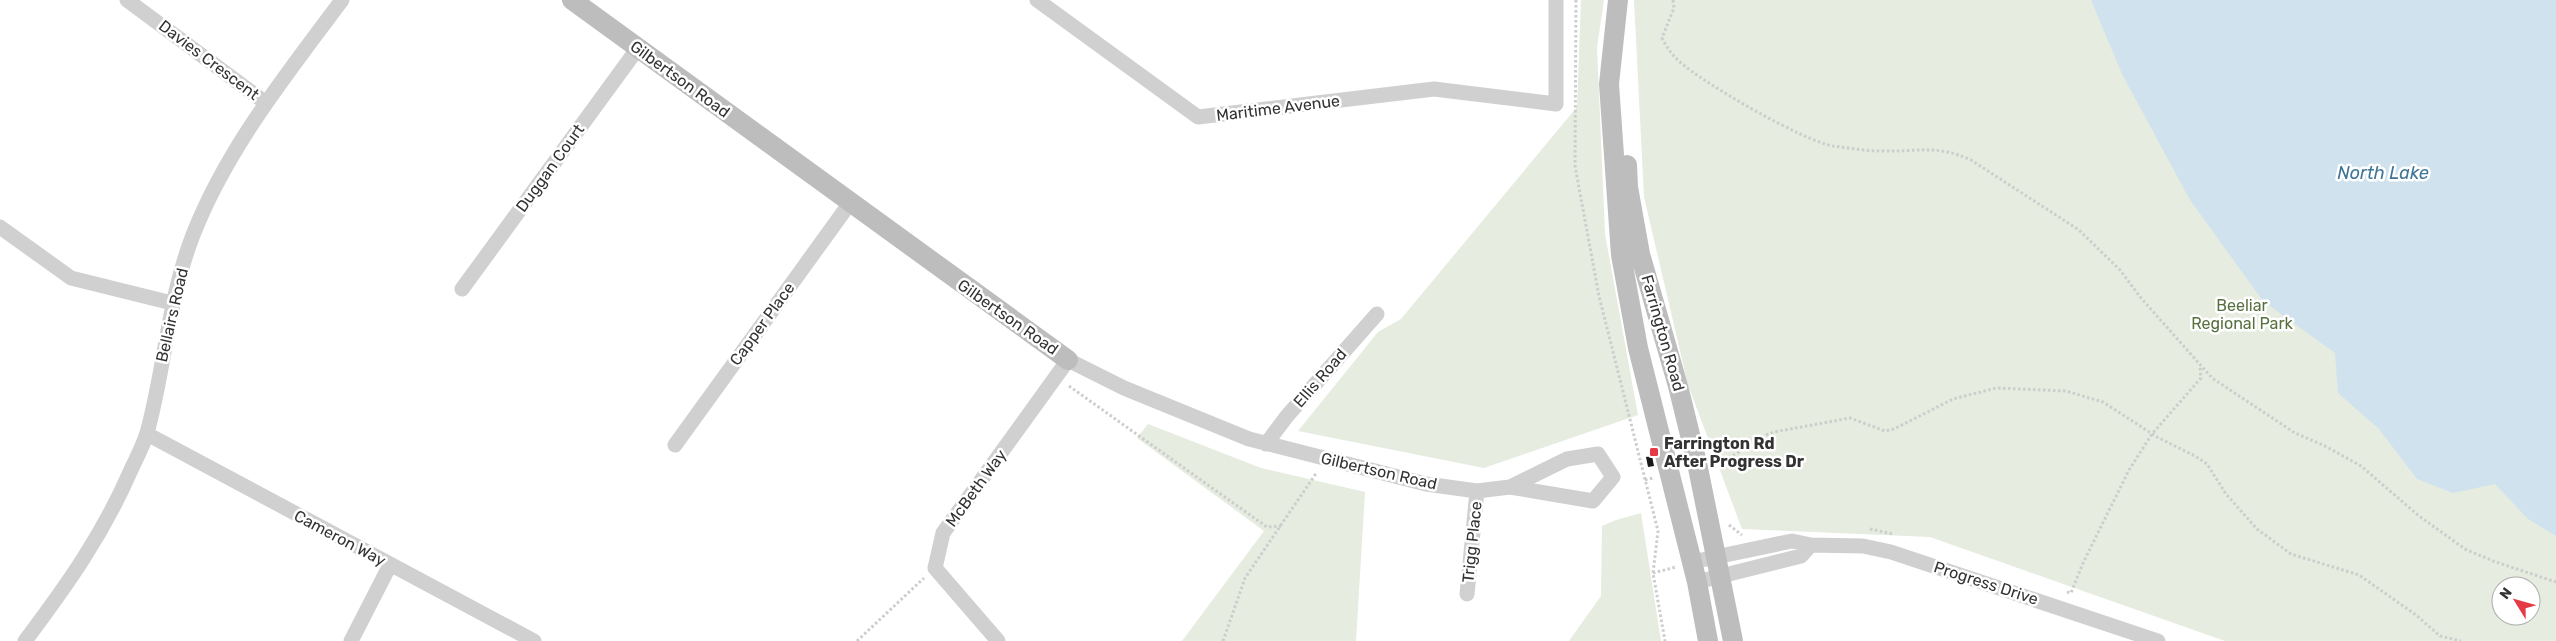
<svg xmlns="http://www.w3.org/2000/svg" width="2556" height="641" viewBox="0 0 2556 641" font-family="Rubik,sans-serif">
	<rect width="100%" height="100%" fill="#fff"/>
	<path fill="#e6ecdf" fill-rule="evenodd" d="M1581,0H1604L1597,47L1605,234L1638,415L1484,468L1298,431L1378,332L1401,319L1577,107Z
		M1634,0H2556V641H2225L1930,537L1742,529L1688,385L1644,197ZM2501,586H2531V616H2501Z
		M1148,424L1261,468L1365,492L1356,641H1182L1264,531L1137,438Z
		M1641,513L1661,641H1569L1601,596L1602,526L1616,520Z"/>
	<path fill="#cfe2ee" d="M2091,0H2556V536L2528,519L2495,484L2453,493L2417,479L2379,429L2338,393L2335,353L2263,301L2190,200L2122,74Z"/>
	<path fill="#1a1a1a" d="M1652,456L1654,466L1648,467L1646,457Z"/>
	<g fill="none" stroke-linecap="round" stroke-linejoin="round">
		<path stroke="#cdcdcd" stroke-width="3" stroke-dasharray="2.5 2.5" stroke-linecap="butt" d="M1576,0L1575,166L1599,296L1658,531L1653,573L1665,641
			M1673,0L1674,8L1662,38C1667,48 1672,55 1680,62C1703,83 1803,141 1833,146C1849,148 1866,151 1882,151C1918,152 1936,144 1971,160L2079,230L2120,270L2141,298L2212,378L2295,433L2325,446L2361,466L2419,516L2465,549L2493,561L2556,582
			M1069,386L1267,527L1281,526
			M1714,460H1725L1739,452L1746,443L1774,432L1850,418L1885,431L1894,429L1953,399L1996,388L2066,391L2103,402L2157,437L2195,456L2207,464L2226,494L2257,529L2291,554L2359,575L2416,615L2440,636L2461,641
			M1645,480L1653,478
			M1729,525L1742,535
			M1870,529L1893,534
			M1653,573L1676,567
			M2067,592L2071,593L2083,563L2129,470L2152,434L2201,378L2200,367
			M857,641L924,578
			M1223,641L1245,578L1317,472"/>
		<path stroke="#d0d0d0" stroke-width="15" d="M127,0L266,103
			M1037,0L1198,117L1434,89L1556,104V0
			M0,227L71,278L172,303
			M462,289L638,48
			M147,434L534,641
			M1266,444L1287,416L1377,314
			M675,445L850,203
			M1692,562L1792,541L1811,545L1863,546L1891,552L2158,641
			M1697,582L1801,556L1811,545
			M1467,594L1477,491
			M25,641C67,585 102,536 130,472C136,459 143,446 147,433C165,368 168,299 193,235C227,148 287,74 342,0
			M351,641L390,565
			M998,641L935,568L943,533L1068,360L1124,388L1249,439L1426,484L1477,491L1510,487L1593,501L1613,477L1598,454L1567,459L1510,487"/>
		<path stroke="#bdbdbd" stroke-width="20" d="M572,0L1068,360
			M1618,0L1609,84L1621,255L1638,348L1697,582L1708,641
			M1627,165L1628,187L1640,254L1678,386L1697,463L1733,641"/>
	</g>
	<rect fill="#e63946" stroke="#fff" stroke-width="2" x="1649" y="447" width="10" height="10" rx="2.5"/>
	<g text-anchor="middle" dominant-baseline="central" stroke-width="5" stroke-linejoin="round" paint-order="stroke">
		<g font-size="16" fill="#333" stroke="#fff">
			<text transform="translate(209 60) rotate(37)">Davies Crescent</text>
			<text transform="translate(680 79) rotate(36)">Gilbertson Road</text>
			<text transform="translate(1278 108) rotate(-7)">Maritime Avenue</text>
			<text transform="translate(550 168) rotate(-54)">Duggan Court</text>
			<text transform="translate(172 315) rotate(-77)">Bellairs Road</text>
			<text transform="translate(1008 317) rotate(35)">Gilbertson Road</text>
			<text transform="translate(762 324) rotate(-54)">Capper Place</text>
			<text transform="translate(1663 333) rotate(74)">Farrington Road</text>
			<text transform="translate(1320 378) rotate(-49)">Ellis Road</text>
			<text transform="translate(1379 471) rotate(13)">Gilbertson Road</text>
			<text transform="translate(976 488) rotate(-54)">McBeth Way</text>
			<text transform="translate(340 538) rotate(28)">Cameron Way</text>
			<text transform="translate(1472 542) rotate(-84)">Trigg Place</text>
			<text transform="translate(1986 583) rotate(18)">Progress Drive</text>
		</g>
		<g font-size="16" fill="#56703f" stroke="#fff">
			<text x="2242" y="305">Beeliar<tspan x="2242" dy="18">Regional Park</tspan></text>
		</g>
		<g font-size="16" font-weight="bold" fill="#333" stroke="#fff" text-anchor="start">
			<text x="1664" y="443">Farrington Rd<tspan x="1664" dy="18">After Progress Dr</tspan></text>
		</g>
		<g font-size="18" font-style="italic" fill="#3f7597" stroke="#fff">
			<text x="2383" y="173">North Lake</text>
		</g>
	</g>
	<g transform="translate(2516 601) rotate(307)"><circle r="24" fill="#ffffff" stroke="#adadad"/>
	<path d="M0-4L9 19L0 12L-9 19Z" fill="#e63946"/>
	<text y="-8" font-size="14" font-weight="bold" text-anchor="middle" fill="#333333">N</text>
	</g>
</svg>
